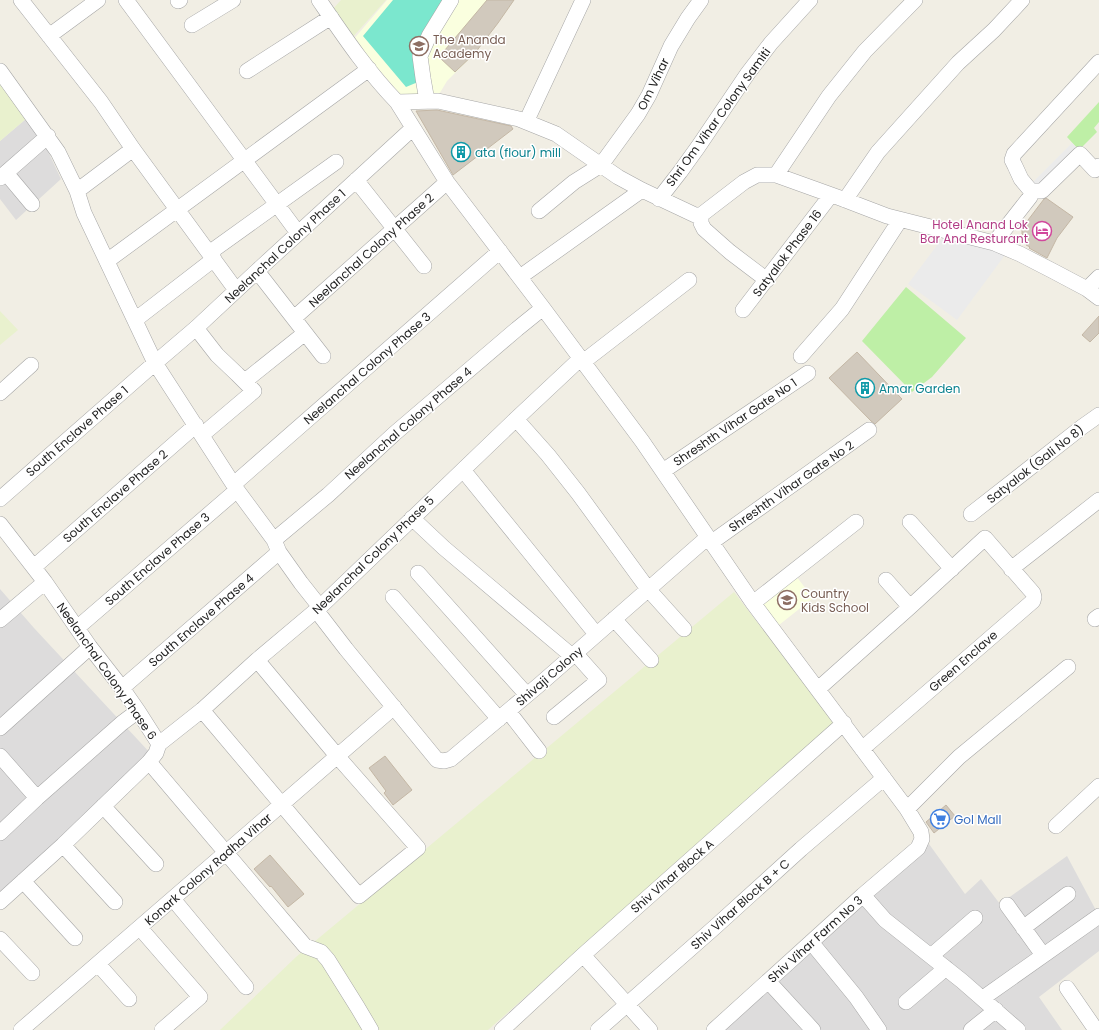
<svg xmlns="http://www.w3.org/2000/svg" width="1099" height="1030" viewBox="0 0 1099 1030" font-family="Poppins,sans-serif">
	<rect width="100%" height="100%" fill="#f1eee4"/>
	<path fill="#dddcdc" d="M27,118L46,147L61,179L16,220L0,199V141Z
		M0,589L34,628L152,755L0,897Z
		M929,844L965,894L981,879L1000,904L1067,856L1099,916V951L1039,997L1062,1030H720Z"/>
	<path fill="#faffdf" d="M387,0H514L498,23L475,53L447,81L438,96L403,97L353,40Z
		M796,576L813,598L779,625L761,602Z"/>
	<path fill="#e9f1ce" d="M341,0H386L351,39L332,10Z
		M0,81L27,118L0,141Z
		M0,311L18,330L0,345Z
		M734,592L835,723L488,1030H220L296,957Z"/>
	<path fill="#beefa6" d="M1099,102V122L1094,128L1097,132L1079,150L1067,137Z
		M906,287L966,338L932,377L912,392L862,341Z"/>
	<path fill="#7be7ce" d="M393,0H449L421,41L418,82L406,87L363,36Z"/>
	<path fill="#ebebeb" d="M1072,143L1083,154L1041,195L1030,185Z
		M944,236L968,241L1005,255L957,320L908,284Z"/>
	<path fill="#d1c9bd" stroke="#c4b7a5" d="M487,0H514L498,23L475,53L455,72L439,57Z
		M437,110L511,126L513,129L453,175L416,111Z
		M1046,198L1073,217L1057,238L1047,258L1029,248L1030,247L1026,245L1029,239L1022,234V228L1044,199Z
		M1099,316V333L1090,342L1082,335Z
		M857,352L902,399L875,424L871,421L829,378Z
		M385,756L412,790L393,805L384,793L386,791L369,768Z
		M946,805L955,816L934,833L926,822Z
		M270,855L304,894L288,907L271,886L270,887L254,869Z"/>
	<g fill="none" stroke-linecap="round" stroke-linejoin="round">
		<g stroke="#a6a6a6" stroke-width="16">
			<path id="minor" d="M21,0L101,102L133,149L236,290
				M126,0L298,233
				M319,0C343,35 367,71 397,102L447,182L543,308L642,441L753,603L907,809L921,832L922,839L918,848L863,895L714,1030
				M178,1L180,0
				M192,25L233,0
				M49,36L98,0
				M0,71L58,152L77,191L84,213L155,363L237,490L274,540L279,552L301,583L320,607
				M247,71L331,17
				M427,101L423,78L420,56L429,36L451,0
				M397,102L438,101L519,119L556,134L618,177L642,190L695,215H701L744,182L757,175H776L840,198L887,216L994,243L1020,254L1053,271L1087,289L1099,298
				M526,122L583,0
				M6,173L32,204
				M776,175L829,96L865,51L915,0
				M0,178L48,136
				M356,180L424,266
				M77,191L133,149
				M1031,191H1042L1080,154L1095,170L1099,166
				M659,199L680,172L698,147L748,73L771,43L810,0
				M845,200L878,152L958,63L994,30L1022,0
				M539,211L574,182L601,165L638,114L649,95L671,46L688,18L701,0
				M701,215V223L704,229L730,252L767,280
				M994,243L1030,197L1031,191L1021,179L1015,166L1012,160L1014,154L1099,62
				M209,253L336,162
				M107,261L369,69
				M257,271L323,356
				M520,277L642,190
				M1087,289L1099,277
				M743,310L831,195
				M294,318L447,182
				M135,320L214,259
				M196,328L217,355L237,374L254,391L202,435
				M801,356L842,309L900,220
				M583,362L689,280
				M245,381L305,333
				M0,393L31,365
				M516,419L548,455L578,493L648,589L684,629
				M463,470L596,634
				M663,471L808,373
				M234,484L500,251
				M0,499L155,363L196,328L257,271L413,128
				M971,514L1082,427L1099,415
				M412,518L444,548L572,656
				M910,522L952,569
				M0,524L45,582L90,647L122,688L138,711L159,744L156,753L149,762L305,946L321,952L328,960L358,1008L371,1030
				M274,540L328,495L394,434L517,329L543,308
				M712,542L869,430
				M34,567L196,425
				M1011,569L1099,500
				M418,573L527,695
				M886,580L910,607
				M393,597L499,719
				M753,603L856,522
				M316,610L346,649L437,760L444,761L451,759L539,685L708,537
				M614,619L651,660
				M1095,619L1099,616
				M0,620L45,582
				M77,628L237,490
				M122,688L279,552
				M818,689L910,607L985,538L1033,593L1034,597L1033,601L862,749
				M202,710L359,896L418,848L338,757L257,660
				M508,711L539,751
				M554,717L599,680L575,653
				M0,728L90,647
				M159,744L202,710L257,660L320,607L516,419L580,359
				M0,756L37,798
				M103,806L156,864
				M907,809L959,757L1068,667
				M1056,826L1099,786
				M0,833L37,798L122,723L138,711
				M63,845L115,902
				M23,881L75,938
				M863,895L885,920L962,981L1018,1030
				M173,899L246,987
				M0,902L63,845L149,762
				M1007,905L1043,955
				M140,928L200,997L162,1030
				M1023,928L1068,894
				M0,939L32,973
				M811,942L856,997L879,1030
				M583,955L650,1030
				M931,956L975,918
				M98,964L129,999
				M768,981L813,1030
				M1067,988L1096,1030
				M983,998L1099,916
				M906,1002L946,968
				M21,1030L394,707
				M502,1030L583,955L844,723
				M598,1030L715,927L801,849L884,778
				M971,1030L996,1010"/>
		</g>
		<use href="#minor" stroke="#fff" stroke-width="15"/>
	</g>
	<defs>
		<g id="school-ring" transform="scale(1)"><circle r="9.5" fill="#fff" stroke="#8d6e63" stroke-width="1.5"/><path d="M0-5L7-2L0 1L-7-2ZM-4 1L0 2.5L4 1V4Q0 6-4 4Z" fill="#8d6e63"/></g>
		<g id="building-ring" transform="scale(1)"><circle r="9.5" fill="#fff" stroke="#0f9aa8" stroke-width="1.5"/><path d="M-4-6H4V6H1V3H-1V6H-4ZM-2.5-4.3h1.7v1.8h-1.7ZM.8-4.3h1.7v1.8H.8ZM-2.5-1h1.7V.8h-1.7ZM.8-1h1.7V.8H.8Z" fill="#0f9aa8"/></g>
		<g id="hotel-ring" transform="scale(1)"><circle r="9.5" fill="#fff" stroke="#d1479c" stroke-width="1.5"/><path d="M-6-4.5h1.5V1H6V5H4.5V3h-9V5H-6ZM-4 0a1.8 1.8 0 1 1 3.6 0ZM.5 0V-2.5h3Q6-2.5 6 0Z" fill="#d1479c"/></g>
		<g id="supermarket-ring" transform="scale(1)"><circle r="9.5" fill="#fff" stroke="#3f7fe0" stroke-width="1.5"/><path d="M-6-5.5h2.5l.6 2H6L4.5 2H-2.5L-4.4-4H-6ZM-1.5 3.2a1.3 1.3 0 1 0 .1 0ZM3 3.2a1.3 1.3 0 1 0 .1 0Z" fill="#3f7fe0"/></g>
	</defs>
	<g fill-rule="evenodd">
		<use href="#school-ring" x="419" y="46"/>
		<use href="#building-ring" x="461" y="152"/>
		<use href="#hotel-ring" x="1042" y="231"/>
		<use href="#building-ring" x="865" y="388"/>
		<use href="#school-ring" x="787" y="600"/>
		<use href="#supermarket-ring" x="940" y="819"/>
	</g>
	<g text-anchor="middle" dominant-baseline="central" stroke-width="3" stroke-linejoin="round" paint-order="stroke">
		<g font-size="12" fill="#785e54" stroke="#fff" text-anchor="start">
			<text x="433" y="39">The Ananda<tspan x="433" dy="14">Academy</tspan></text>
			<text x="801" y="593">Country<tspan x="801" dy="14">Kids School</tspan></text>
		</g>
		<g font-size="12" fill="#1f1f1f" stroke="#fff">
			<text transform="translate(653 84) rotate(-64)">Om Vihar</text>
			<text transform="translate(718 117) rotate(-54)">Shri Om Vihar Colony Samiti</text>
			<text transform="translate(285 246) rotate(-43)">Neelanchal Colony Phase 1</text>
			<text transform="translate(371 250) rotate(-42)">Neelanchal Colony Phase 2</text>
			<text transform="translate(787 253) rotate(-53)">Satyalok Phase 16</text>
			<text transform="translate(367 368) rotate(-41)">Neelanchal Colony Phase 3</text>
			<text transform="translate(735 422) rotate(-34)">Shreshth Vihar Gate No 1</text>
			<text transform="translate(408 423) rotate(-41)">Neelanchal Colony Phase 4</text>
			<text transform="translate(77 431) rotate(-41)">South Enclave Phase 1</text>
			<text transform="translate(1035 464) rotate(-38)">Satyalok (Gali No 8)</text>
			<text transform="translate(791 486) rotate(-35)">Shreshth Vihar Gate No 2</text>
			<text transform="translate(115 496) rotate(-41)">South Enclave Phase 2</text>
			<text transform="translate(373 555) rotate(-44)">Neelanchal Colony Phase 5</text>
			<text transform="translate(157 559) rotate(-41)">South Enclave Phase 3</text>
			<text transform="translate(201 620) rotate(-41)">South Enclave Phase 4</text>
			<text transform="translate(963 661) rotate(-41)">Green Enclave</text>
			<text transform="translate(107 671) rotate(55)">Neelanchal Colony Phase 6</text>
			<text transform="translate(549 676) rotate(-41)">Shivaji Colony</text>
			<text transform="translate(208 869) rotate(-41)">Konark Colony Radha Vihar</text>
			<text transform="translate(672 876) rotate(-41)">Shiv Vihar Block A</text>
			<text transform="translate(740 904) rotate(-42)">Shiv Vihar Block B + C</text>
			<text transform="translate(815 939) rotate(-42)">Shiv Vihar Farm No 3</text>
		</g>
		<g font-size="12" fill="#0d838f" stroke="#fff" text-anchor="start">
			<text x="475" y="152">ata (flour) mill</text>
			<text x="879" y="388">Amar Garden</text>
		</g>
		<g font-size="12" fill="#b23c85" stroke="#fff" text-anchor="end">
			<text x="1028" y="224">Hotel Anand Lok<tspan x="1028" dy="14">Bar And Resturant</tspan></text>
		</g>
		<g font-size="12" fill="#366cbe" stroke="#fff" text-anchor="start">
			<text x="954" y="819">Gol Mall</text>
		</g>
	</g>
</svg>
